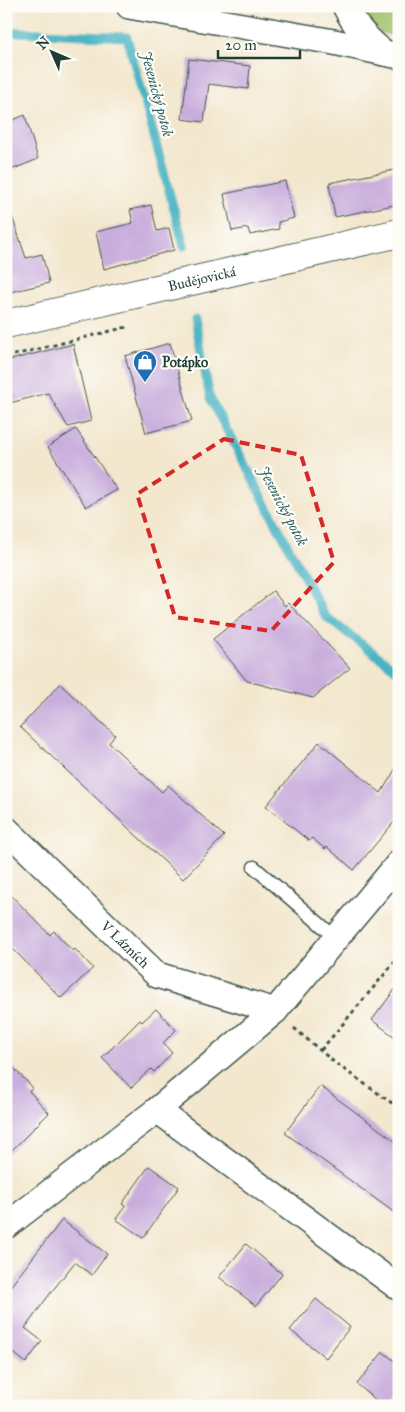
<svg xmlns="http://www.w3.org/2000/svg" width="405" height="1412" viewBox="0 0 405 1412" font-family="'IM FELL Great Primer',serif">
	<rect width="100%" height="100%" fill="#fdfcf7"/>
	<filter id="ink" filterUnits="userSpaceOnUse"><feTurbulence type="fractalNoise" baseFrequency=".02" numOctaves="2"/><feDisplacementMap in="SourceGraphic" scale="10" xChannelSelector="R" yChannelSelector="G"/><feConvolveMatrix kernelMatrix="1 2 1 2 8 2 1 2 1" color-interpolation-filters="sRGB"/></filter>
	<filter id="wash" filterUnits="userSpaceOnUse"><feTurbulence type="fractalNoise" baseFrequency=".0096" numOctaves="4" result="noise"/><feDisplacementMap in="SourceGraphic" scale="20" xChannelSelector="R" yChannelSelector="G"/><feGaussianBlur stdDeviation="1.12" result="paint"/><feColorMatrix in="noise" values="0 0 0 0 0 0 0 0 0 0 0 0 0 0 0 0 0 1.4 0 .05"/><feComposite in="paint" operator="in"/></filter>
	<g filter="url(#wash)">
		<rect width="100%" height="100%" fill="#f3e7ce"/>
		<path fill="#a2c56e" stroke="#608151" d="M360,6H399V37L380,32L368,18Z"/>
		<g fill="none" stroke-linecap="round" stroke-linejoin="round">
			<path stroke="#46b3c3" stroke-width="9" d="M6,33L20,32L127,37L184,246
				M195,319L210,398L325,616L399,672"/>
		</g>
		<g id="blocks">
			<path fill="#c9addc" d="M189,59L250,66L248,89L209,84L204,122L182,119Z
				M25,115L38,159L6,172V123Z
				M399,169V204L335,217L329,183Z
				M285,181L294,218L278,222L279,229L250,235L248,228L232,231L224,194Z
				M151,205L157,231L169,228L174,250L104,269L96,232L133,223L130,210Z
				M6,213H11L26,258L42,254L49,283L6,293Z
				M170,343L192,421L146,433L125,356Z
				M73,344L91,421L68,427L48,393L6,404V361Z
				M76,429L117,490L86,507L48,447Z
				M273,591L285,606L288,603L350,668L313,698L247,681L213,639Z
				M60,684L115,735L109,743L162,792L168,785L224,836L183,879L20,727Z
				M319,742L381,793L399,763V816L354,870L327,847L325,849L312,838L309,841L266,806Z
				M6,890L50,935L54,931L73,951L75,949L93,968L61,998L6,942Z
				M399,984V1040L372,1020Z
				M156,1009L176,1030L163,1043L172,1053L154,1072L151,1069L131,1088L102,1058L140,1020L142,1022Z
				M6,1060L33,1088L29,1091L49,1113L6,1156Z
				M320,1086L399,1144V1216L285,1133Z
				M149,1166L179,1187L143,1238L116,1219L125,1206L122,1204Z
				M62,1220L107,1254L92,1275L75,1262L49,1295L25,1328L42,1341L26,1363L9,1349L6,1352V1292Z
				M246,1244L282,1274L256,1306L219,1277Z
				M316,1299L350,1327L326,1358L290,1330Z
				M383,1352L399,1364V1393L389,1406H383L357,1384Z"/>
		</g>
	</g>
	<g filter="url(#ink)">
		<use href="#blocks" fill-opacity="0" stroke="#3f564b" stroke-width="1"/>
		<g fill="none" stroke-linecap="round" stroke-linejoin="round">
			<g stroke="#3f564b" stroke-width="15">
				<path id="service" d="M254,867L336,938"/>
			</g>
			<g stroke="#3f564b" stroke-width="28">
				<g id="minor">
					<path d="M129,6L334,42L399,56"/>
					<path d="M345,6C356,28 366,38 384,53"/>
					<path id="s1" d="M6,829L157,975L275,1011"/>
					<path d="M157,1110L399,1288"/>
					<path d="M6,1226L157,1110L275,1011L399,863"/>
				</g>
			</g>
			<g stroke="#3f564b" stroke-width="30">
				<g id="secondary">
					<path id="s2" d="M6,324L399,233"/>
				</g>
			</g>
			<path stroke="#3f564b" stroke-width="3" stroke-dasharray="4 4" stroke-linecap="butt" d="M6,357L127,327
				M294,1028L335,1063L399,1108
				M321,1050L399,957"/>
			<use href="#service" stroke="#fff" stroke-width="12"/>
			<use href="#minor" stroke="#fff" stroke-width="25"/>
			<use href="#secondary" stroke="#fff" stroke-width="28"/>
		</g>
	</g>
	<path fill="none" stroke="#d62828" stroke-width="4" stroke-dasharray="10 6" stroke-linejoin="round" d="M224,439L301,455L334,562L271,631L175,617L137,494Z"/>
	<defs>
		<g id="shop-pin" transform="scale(1.25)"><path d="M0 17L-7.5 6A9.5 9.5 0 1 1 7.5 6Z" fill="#1f6fb2" stroke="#fdfcf7"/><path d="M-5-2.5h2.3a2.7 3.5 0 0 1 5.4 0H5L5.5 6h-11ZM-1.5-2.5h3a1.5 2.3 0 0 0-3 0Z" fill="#fff"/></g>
	</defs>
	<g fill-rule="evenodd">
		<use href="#shop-pin" x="145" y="362"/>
	</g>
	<g text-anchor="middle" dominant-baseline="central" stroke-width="4.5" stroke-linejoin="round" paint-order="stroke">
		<g font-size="14" fill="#1f3d34" stroke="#fdfcf7">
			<text stroke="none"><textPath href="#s2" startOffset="201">Budějovická</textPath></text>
			<text stroke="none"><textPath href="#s1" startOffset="166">V Lázních</textPath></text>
		</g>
		<g font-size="14" font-weight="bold" fill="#1f3d34" stroke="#fdfcf7" text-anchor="start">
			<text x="162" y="362">Potápko</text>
		</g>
		<g font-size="15" font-style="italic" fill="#2b605f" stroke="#fdfcf7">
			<text transform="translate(157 94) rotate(75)">Jesenický potok</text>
			<text transform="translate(283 506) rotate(62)">Jesenický potok</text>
		</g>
	</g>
	<rect width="405" height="1412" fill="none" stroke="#fdfcf7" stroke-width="25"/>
	<g transform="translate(52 52) rotate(315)" stroke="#fdfcf7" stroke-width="4" paint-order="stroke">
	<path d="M0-4L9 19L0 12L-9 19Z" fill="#1f3d34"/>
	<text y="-8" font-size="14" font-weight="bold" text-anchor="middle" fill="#1f3d34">N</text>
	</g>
	<path d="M218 50v8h82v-8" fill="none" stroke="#1f3d34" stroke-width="2.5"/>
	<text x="225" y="50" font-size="15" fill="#1f3d34" stroke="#fdfcf7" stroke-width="4" paint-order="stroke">20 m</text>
</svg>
